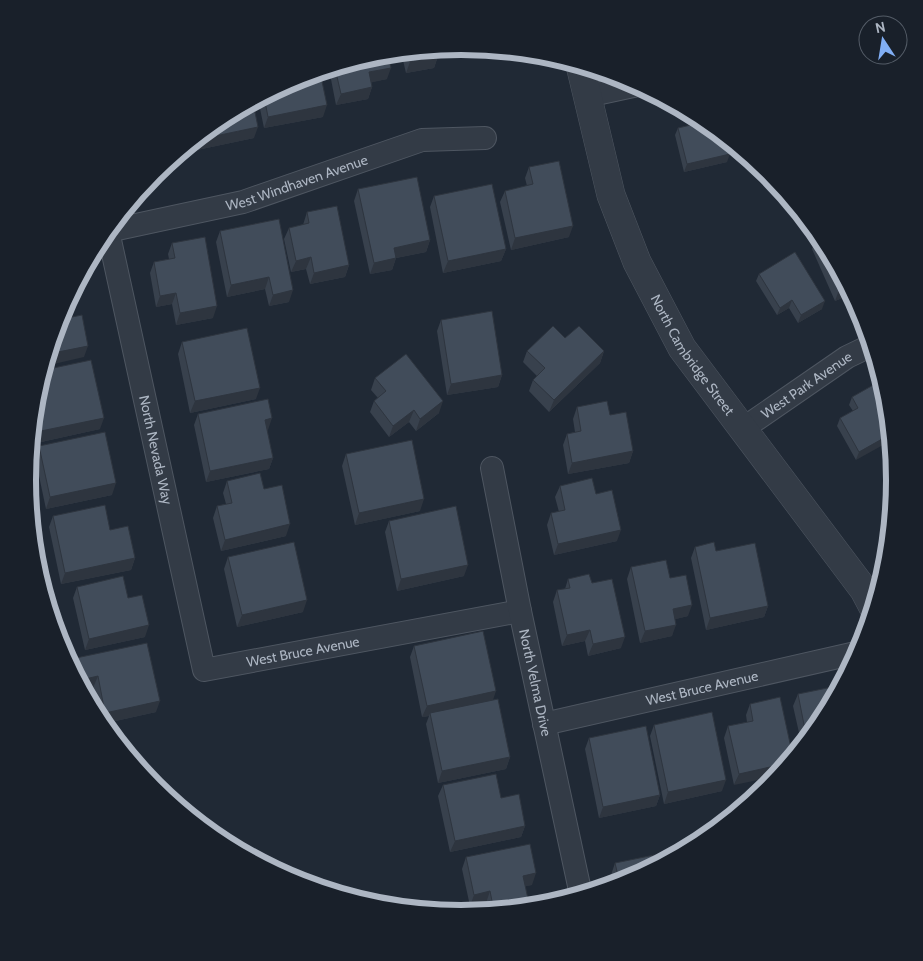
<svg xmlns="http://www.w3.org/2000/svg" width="923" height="961" viewBox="0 0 923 961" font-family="Cabin,sans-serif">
	<rect width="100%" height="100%" fill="#202935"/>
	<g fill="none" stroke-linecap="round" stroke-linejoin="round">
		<g stroke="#4e5661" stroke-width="24">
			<g id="minor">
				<path d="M587,96L638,85"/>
				<path id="s1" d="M108,231L204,670L520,611"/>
				<path id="s2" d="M108,231L243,202L422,140L485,138"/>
				<path id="s3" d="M744,428L847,357L872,345"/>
				<path id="s4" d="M492,468L520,611L581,895"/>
				<path id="s5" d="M544,724L860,652"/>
			</g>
		</g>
		<g stroke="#4e5661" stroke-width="29">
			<g id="tertiary">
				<path id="s6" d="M580,65L611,195L637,262L682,348L864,590L874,609"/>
			</g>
		</g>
		<use href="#minor" stroke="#333b46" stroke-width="22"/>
		<use href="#tertiary" stroke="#333b46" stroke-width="28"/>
	</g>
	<path fill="#38414d" d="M456,47V49L437,53L438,56L434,68L406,73L401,52Z
		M377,55L387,79L371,82L372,87L368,99L336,105L329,69Z
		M296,79L323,117L264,128L258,99Z
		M689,113L703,120L727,162L684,172L675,135L678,128L691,125L688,115Z
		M221,119L254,138L197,150L195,141Z
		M529,167L569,237L511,250L500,202L505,191L527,186L525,178Z
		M358,189L430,240L426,252L396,258L392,270L370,274L354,201Z
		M434,196L506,249L501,261L443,273L430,207Z
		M307,212L349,265L345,277L310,284L306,269L291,272L284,239L289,228L303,225Z
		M279,219L289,302L269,306L265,289L227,297L216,242L220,231Z
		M817,237L852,294L835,301L812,249Z
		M172,243L213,318L176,325L172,304L156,307L150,273L154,262L169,259L168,254Z
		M759,274L822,309L798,323L789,308L777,315L756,281Z
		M441,320L502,375L498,387L447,395L437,331Z
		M565,338L604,351L600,363L549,412L529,391L533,380L537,376L523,362L527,351Z
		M182,342L256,399L190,413L178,354Z
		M375,378L439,413L416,431L409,422L389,437L370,412L374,401L378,398L371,390Z
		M36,396L100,429L32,444L31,441Z
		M852,397L888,408L856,460L837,426L840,418L853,411L849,405Z
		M577,407L610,415L633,451L629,463L568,474L563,445L567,434L575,432L573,419Z
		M198,414L268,430H267L273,458L269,469L206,482L194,425Z
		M39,446L112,495L46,509L35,457Z
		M346,454L420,511L355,525L342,466Z
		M227,481L264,489L286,536L221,551L213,518L217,506L226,504L223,493Z
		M560,486L596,494L617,541L554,555L547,525L551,513L559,512L555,497Z
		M53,516L110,530L135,558L131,570L61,584L49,527Z
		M389,521L464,576L397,591L385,532Z
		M695,547L716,551L768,606L764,617L706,630L691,558Z
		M228,557L303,612L237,627L224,569Z
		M631,567L670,578L688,616L675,619L672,636L640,643L627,579Z
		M568,579L592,583L621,648L588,656L585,641L562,646L553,602L557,590L565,589Z
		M77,587L128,598L145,637L85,650L73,598Z
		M414,646L493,700L510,757L506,769L438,783L426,724L429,716L422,717L410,657Z
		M76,658L156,712L102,724L101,721L93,688L84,690L72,669Z
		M798,694L822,722L802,746L793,706Z
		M780,697L734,785L724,738L728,726L747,722L746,715L750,704Z
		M654,725L722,791L664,804L650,736Z
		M589,738L660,795L656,806L599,818L585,749Z
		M443,785L501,798L525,826L521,837L450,852L438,796Z
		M466,857L532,885L525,886L528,899L525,908L488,912L486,903L470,906L462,869Z
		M615,863L627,882L614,886L611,875Z"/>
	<path fill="#2e353f" d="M456,47V49L431,54L433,49Z
		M492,49L499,50L491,52Z
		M438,56L434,68L406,73L410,62Z
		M391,68L387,79L365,84L369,72Z
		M372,87L368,99L336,105L341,94Z
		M327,105L323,117L264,128L268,117Z
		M258,127L254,138L197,150L201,139Z
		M186,148L183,156L174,158Z
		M730,154L727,162L684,172L687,164Z
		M573,226L569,237L511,250L515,238Z
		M430,240L426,252L396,258L392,270L370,274L374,263L394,248Z
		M506,249L501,261L443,273L448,261Z
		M311,257L306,269L291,272L296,261Z
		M349,265L345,277L310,284L314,273Z
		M269,277L265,289L227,297L231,285Z
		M847,286L852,294L835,301L839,290Z
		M293,290L289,302L269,306L273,295Z
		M176,293L172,304L156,307L160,296Z
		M792,300L789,308L777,315L780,308Z
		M825,301L822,309L798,323L801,315Z
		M217,306L213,318L176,325L180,313Z
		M88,346L84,357L45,366L48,354Z
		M604,351L600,363L549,412L554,400Z
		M502,375L498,387L447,395L451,384Z
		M260,388L256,399L190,413L195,401Z
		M443,401L439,413L416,431L420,419Z
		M414,410L409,422L389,437L393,426Z
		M104,418L100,429L32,444L36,432Z
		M272,418L268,430L261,431L265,420Z
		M891,434L892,440L856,460L859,452Z
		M633,451L629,463L568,474L572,463Z
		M273,458L269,469L206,482L210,471Z
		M116,483L112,495L46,509L50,497Z
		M424,499L420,511L355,525L359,513Z
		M290,524L286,536L221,551L225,540Z
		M621,530L617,541L554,555L558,544Z
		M135,558L131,570L61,584L65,573Z
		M468,565L464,576L397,591L401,579Z
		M307,600L303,612L237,627L242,615Z
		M692,605L688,616L669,621L673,609Z
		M768,606L764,617L706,630L710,618Z
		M149,625L145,637L85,650L89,639Z
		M676,625L672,636L640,643L645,631Z
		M590,630L585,641L562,646L567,635Z
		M625,637L621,648L588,656L593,644Z
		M98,676L93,688L84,690L80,683L81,680Z
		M496,691L492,703L430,713L429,716L422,717L427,706Z
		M160,701L156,712L102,724V723L105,713Z
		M510,757L506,769L438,783L442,771Z
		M788,763L778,776L734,785L739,774Z
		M726,780L722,791L664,804L668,792Z
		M660,795L656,806L599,818L603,807Z
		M525,826L521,837L450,852L455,841Z
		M536,873L532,885L519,887L523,876Z
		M490,891L486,903L470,906L474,895Z
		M528,899L525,908L491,912L493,906Z"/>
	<path fill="#414c5a" stroke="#2e353f" d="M436,49L438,56L410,62L408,52Z
		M388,54L391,68L369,72L372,87L341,94L335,68L377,55Z
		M320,72L327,105L268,117L264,96L296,79Z
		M253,102L258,127L201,139L200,136L221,119Z
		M693,115L703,120L727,140L730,154L687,164L678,128L695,124Z
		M559,161L573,226L515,238L505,191L533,184L529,167Z
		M417,177L430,240L394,248L396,258L374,263L358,189Z
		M492,184L506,249L448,261L434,196Z
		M337,206L349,265L314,273L311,257L296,261L289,228L309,223L307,212Z
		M279,219L293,290L273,295L269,277L231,285L220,231Z
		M820,236L823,240L847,286L839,290L817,237Z
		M205,237L217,306L180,313L176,293L160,296L154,262L175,258L172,243Z
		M795,252L825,301L801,315L792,300L780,308L759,274Z
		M65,307L67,318L82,315L88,346L48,354L61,314Z
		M492,311L502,375L451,384L441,320Z
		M553,326L565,338L579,326L604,351L554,400L533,380L545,368L527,351Z
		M247,328L260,388L195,401L182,342Z
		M406,354L443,401L420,419L414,410L393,426L374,401L386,391L375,378Z
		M91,360L104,418L36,432L33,420L36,396L44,370Z
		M875,384L888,408L891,434L859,452L840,418L858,408L852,397Z
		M268,399L272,418L265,420L273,458L210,471L198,414Z
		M607,401L610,415L626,412L633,451L572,463L567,434L581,431L577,407Z
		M105,432L116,483L50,497L39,446Z
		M412,440L424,499L359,513L346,454Z
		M260,473L264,489L282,485L290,524L225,540L217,506L232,503L227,481Z
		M592,478L596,494L612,490L621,530L558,544L551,513L565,510L560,486Z
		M105,505L110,530L128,526L135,558L65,573L53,516Z
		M456,506L468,565L401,579L389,521Z
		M294,542L307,600L242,615L228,557Z
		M714,542L716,551L755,543L768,606L710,618L695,547Z
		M666,560L670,578L686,575L692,605L673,609L676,625L645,631L631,567Z
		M589,574L592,583L612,579L625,637L593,644L590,630L567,635L557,590L570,588L568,579Z
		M123,576L128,598L142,595L149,625L89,639L77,587Z
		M483,631L496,691L427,706L414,646Z
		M147,643L160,701L105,713L98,676L81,680L76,658Z
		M842,685L822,722L807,740L798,694Z
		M780,697L793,757L788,763L739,774L728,726L753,721L750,704Z
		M498,699L510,757L442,771L430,713Z
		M712,712L726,780L668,792L654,725Z
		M646,726L660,795L603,807L589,738Z
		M496,774L501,798L519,794L525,826L455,841L443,785Z
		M530,844L536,873L523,876L528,899L493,906L490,891L474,895L466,857Z
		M674,851L675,856L627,882L620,884L615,863Z"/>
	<g text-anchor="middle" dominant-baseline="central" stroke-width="4" stroke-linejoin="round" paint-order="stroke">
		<g font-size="14" fill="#adb6c3" stroke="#19202a">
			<text stroke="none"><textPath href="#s2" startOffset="195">West Windhaven Avenue</textPath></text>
			<text stroke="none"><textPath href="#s6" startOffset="314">North Cambridge Street</textPath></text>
			<text stroke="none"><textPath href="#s3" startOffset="76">West Park Avenue</textPath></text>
			<text stroke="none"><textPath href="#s1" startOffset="224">North Nevada Way</textPath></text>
			<text stroke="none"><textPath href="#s1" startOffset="550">West Bruce Avenue</textPath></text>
			<text stroke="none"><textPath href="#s4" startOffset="219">North Velma Drive</textPath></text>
			<text stroke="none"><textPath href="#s5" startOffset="162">West Bruce Avenue</textPath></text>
		</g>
	</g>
	<path d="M0 0H923V961H0ZM36 480a425 425 0 1 1 850 0a425 425 0 1 1-850 0Z" fill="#19202a" fill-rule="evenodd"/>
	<path fill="none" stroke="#adb6c3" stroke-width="6" d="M36 480a425 425 0 1 1 850 0a425 425 0 1 1-850 0Z"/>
	<g transform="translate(883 40) rotate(348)"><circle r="24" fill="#19202a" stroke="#545c67"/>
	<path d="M0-4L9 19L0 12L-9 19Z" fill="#81aef4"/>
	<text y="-8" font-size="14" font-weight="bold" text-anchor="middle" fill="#adb6c3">N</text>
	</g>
</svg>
